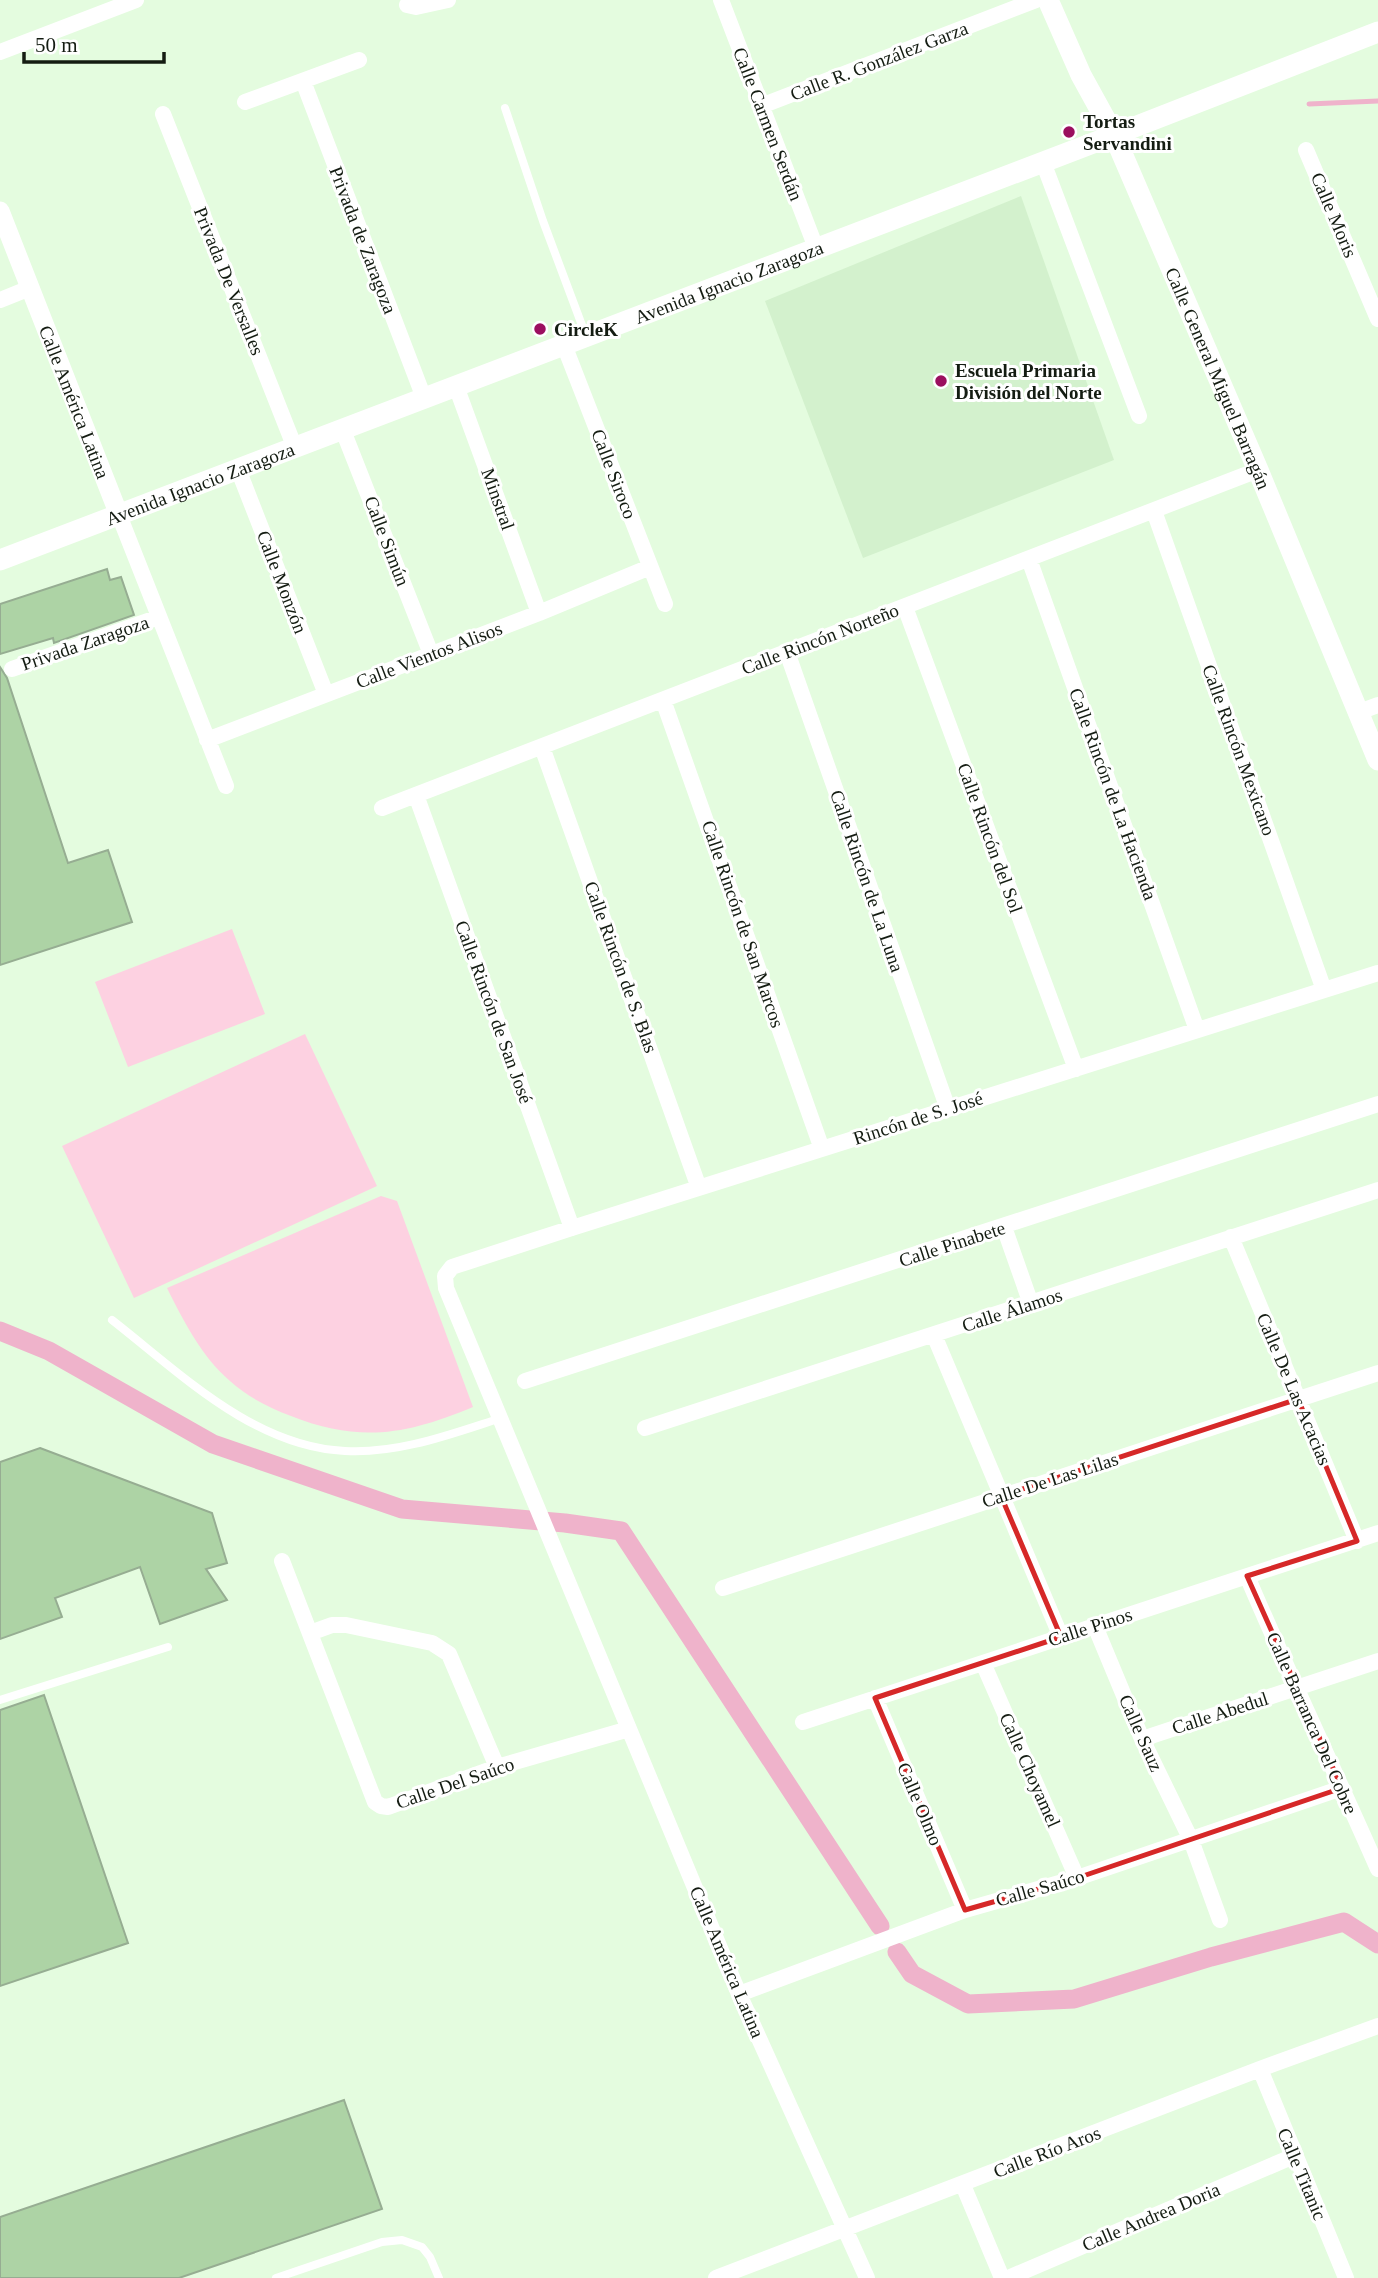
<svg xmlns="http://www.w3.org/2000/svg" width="1378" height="2278" viewBox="0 0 1378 2278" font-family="Georgia,serif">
	<rect width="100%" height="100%" fill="#e4fcdf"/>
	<path fill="#d3f1cd" d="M1021,196L1114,460L863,558L765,301Z"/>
	<path fill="#fdd1e1" d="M232,929L265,1014L128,1067L95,982Z
		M305,1034L377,1186L134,1298L62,1146Z
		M381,1196L397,1201L473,1407C406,1435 359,1443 291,1416C268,1407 249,1398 230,1381C202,1357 184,1322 167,1288Z"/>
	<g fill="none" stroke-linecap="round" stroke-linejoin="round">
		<path stroke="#efb3cb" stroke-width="5" d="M1309,104L1378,101"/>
		<path stroke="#efb3cb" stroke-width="19" d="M0,1331L49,1351L213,1444L402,1509L565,1523L621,1531L880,1926
			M897,1952L912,1974L968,2004L1074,1999L1211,1957L1344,1922L1378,1944"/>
	</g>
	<path fill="#add3a5" stroke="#96ad92" stroke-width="2" d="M107,569L110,580L121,577L134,615L54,643L53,638L0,654V604Z
		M0,667L7,678L68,863L108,850L132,922L0,965Z
		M40,1448L212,1513L227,1563L206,1569L227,1600L160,1624L140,1567L55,1598L62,1617L0,1639V1462Z
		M44,1695L128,1943L0,1986V1710Z
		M344,2100L382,2209L179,2278H0V2217Z"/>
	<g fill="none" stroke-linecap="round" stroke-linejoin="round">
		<path stroke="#fff" stroke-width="8" d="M505,108L543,221L586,336
			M112,1320C180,1373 254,1447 345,1451C399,1454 451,1434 501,1418
			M0,1700L168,1647
			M276,2278L382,2242L402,2240L422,2247L430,2257L439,2278"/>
		<path stroke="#fff" stroke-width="16" d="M721,0L816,248
			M407,5L416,7L448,0
			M0,52L136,0
			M303,81L424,398
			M245,102L359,60
			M761,106L1036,0
			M163,114L295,448
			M1306,150L1378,319
			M1043,162L1139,416
			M0,300L30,288
			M564,345L665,604
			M456,386L539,613
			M342,428L431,654
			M238,469L326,694
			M1154,511L1324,990
			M119,515L226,786
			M1029,559L1197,1030
			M905,607L1076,1069
			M787,652L948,1109
			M12,669L159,617
			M663,700L822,1149
			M1359,712L1378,705
			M207,740L539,613L650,567
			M542,747L699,1188
			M416,795L572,1228
			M382,808L1258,470
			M1004,1227L1031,1304
			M1231,1237L1357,1541
			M934,1335L1061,1637
			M525,1381L1378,1104
			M645,1428L1378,1190
			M282,1561L375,1802L381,1806L388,1807L497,1767L629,1729
			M1247,1576C1289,1675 1335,1771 1378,1869
			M723,1588L1378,1373
			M1095,1626L1142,1739L1191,1840L1220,1920
			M310,1633L332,1625H346L432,1643L449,1654L497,1767
			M983,1663L1077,1878
			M875,1698L965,1910
			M803,1722L1378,1533
			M1142,1739L1378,1661
			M739,1994L965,1910L1077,1878L1342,1788
			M1260,2069L1346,2278
			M963,2185L1002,2278
			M716,2278L1260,2069L1378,2026
			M867,2278L739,1994L446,1288L445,1276L452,1267L458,1265L572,1228L1378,973
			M1008,2278L1294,2156"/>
		<path stroke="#fff" stroke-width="19" id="s1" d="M0,211L119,515"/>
		<g stroke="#fff" stroke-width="21">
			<path id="s2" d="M1048,0L1081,75L1114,135L1258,470L1378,760"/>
			<path id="s3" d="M0,560L1114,135L1378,32"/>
		</g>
	</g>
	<path fill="none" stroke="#d62828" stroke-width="5" stroke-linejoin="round" d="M1298,1399L1357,1541L1247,1576L1342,1788L1077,1878L965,1910L875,1698L1061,1637L1001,1496Z"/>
	<g fill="#9b0f5f" stroke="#fff" stroke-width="2.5">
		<circle cx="1069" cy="132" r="7"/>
		<circle cx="540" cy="329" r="7"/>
		<circle cx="941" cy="381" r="7"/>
	</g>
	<g text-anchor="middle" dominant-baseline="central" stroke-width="6" stroke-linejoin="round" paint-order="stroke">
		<g font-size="19" fill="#141c12" stroke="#fff">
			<text transform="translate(879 61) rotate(-21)">Calle R. González Garza</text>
			<text transform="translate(768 124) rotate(69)">Calle Carmen Serdán</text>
			<text transform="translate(1334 215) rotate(67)">Calle Moris</text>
			<text transform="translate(363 240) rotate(69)">Privada de Zaragoza</text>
			<text transform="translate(229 281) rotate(68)">Privada De Versalles</text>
			<text stroke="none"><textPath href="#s3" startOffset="780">Avenida Ignacio Zaragoza</textPath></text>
			<text stroke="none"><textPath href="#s2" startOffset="415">Calle General Miguel Barragán</textPath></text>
			<text stroke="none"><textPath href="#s1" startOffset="205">Calle América Latina</textPath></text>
			<text transform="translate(614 474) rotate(69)">Calle Siroco</text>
			<text stroke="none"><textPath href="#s3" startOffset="214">Avenida Ignacio Zaragoza</textPath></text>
			<text transform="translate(498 499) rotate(70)">Minstral</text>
			<text transform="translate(387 541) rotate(69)">Calle Simún</text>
			<text transform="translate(282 582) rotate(69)">Calle Monzón</text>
			<text transform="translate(820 639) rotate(-21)">Calle Rincón Norteño</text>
			<text transform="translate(85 643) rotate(-19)">Privada Zaragoza</text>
			<text transform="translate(429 655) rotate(-21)">Calle Vientos Alisos</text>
			<text transform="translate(1239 750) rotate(70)">Calle Rincón Mexicano</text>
			<text transform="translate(1113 794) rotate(70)">Calle Rincón de La Hacienda</text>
			<text transform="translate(990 838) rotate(70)">Calle Rincón del Sol</text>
			<text transform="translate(867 881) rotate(71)">Calle Rincón de La Luna</text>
			<text transform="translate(743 924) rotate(71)">Calle Rincón de San Marcos</text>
			<text transform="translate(621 967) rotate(70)">Calle Rincón de S. Blas</text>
			<text transform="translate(494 1012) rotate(70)">Calle Rincón de San José</text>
			<text transform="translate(918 1118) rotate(-18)">Rincón de S. José</text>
			<text transform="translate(952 1244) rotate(-18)">Calle Pinabete</text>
			<text transform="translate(1012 1310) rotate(-18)">Calle Álamos</text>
			<text transform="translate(1294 1389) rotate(67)">Calle De Las Acacias</text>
			<text transform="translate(1050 1480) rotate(-18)">Calle De Las Lilas</text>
			<text transform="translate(1090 1627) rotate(-18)">Calle Pinos</text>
			<text transform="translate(1220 1713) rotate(-18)">Calle Abedul</text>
			<text transform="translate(1312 1723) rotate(66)">Calle Barranca Del Cobre</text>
			<text transform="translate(1141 1733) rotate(66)">Calle Sauz</text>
			<text transform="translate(1030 1770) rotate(66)">Calle Choyamel</text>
			<text transform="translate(455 1783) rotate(-19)">Calle Del Saúco</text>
			<text transform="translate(920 1804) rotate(67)">Calle Olmo</text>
			<text transform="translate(1040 1888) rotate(-16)">Calle Saúco</text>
			<text transform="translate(727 1962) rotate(67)">Calle América Latina</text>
			<text transform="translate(1047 2152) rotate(-21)">Calle Río Aros</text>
			<text transform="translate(1302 2174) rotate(67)">Calle Titanic</text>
			<text transform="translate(1151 2217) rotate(-23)">Calle Andrea Doria</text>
		</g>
		<g font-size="19" font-weight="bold" fill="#141c12" stroke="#fff" text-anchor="start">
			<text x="1083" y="121">Tortas<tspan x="1083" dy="22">Servandini</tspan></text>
			<text x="554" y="329">CircleK</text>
			<text x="955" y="370">Escuela Primaria<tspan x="955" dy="22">División del Norte</tspan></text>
		</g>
	</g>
	<path d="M24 52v10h140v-10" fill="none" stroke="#141c12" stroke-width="3.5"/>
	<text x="35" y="52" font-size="21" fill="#141c12" stroke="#ffffff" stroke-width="5" paint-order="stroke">50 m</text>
</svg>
